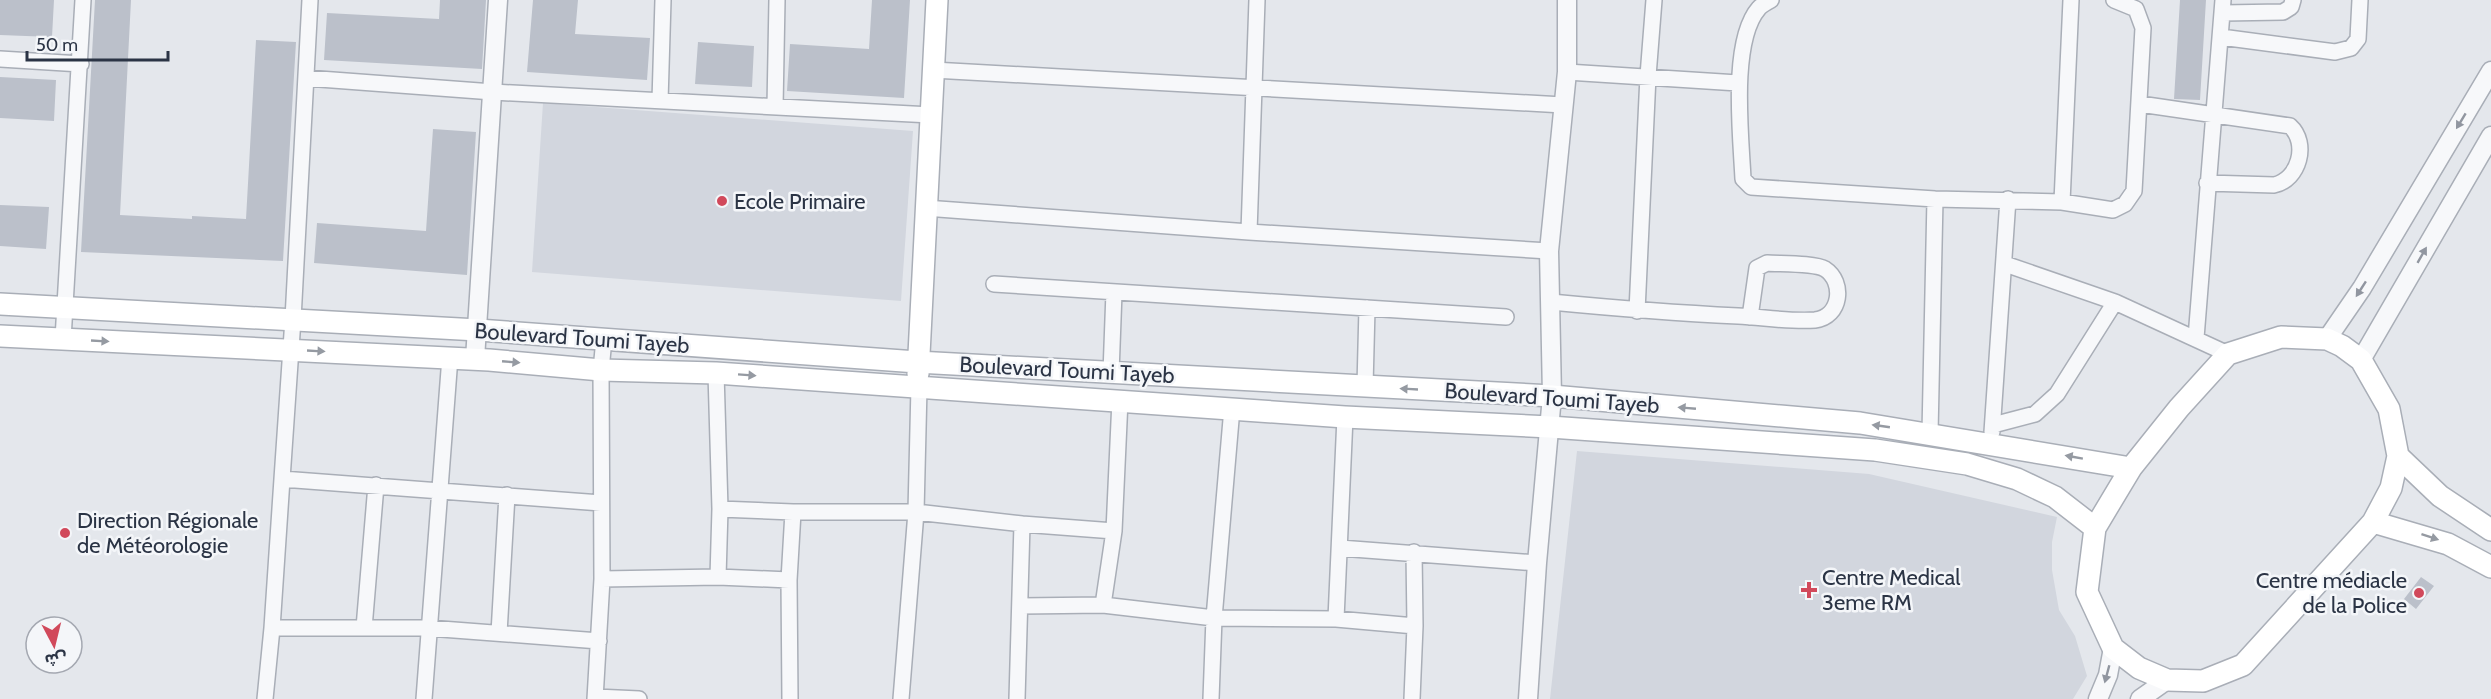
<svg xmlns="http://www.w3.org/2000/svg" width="2491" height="699" viewBox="0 0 2491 699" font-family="Cabin,'Noto Sans Arabic',sans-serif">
	<rect width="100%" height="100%" fill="#e4e7ec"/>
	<path fill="#d2d6de" d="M543,103L913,131L901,301L532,272Z
		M1577,451L1869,474L2057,517L2052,542V570L2059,610L2075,636L2087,676L2073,699H1550Z"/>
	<path fill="#bbc0ca" d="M0,0H54L52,37L0,35Z
		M95,0H131L120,215L192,219V216L246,219L256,40L296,42L283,261L81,252Z
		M440,0H486L482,69L324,60L327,13L439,19Z
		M533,0H578L575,34L650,38L647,80L527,72Z
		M872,0H910L904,98L787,91L790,44L869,49Z
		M2180,0H2206L2200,100L2174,99Z
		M698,42L754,46L752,87L695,84Z
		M0,77L56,80L54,121L0,118Z
		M433,129L476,132L467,275L314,263L317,223L426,231Z
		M0,205L49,207L46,249L0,246Z
		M2421,577L2434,586L2416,609L2404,599Z"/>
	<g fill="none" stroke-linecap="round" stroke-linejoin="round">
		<g stroke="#a9aeb7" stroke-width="18">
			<path id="minor" d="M310,0L293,319L282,479L601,503
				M1771,0C1767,2 1762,5 1759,8C1730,41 1741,136 1743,179L1751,187L1935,199L2062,202L2113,210L2125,204L2134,191L2143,28L2136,9L2114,0
				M2223,13L2283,12L2291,7L2293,0
				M2221,37L2335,52L2351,48L2358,39L2360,0
				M0,59L81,64
				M933,70L1563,105
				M1567,72L1738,83
				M306,78L493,92L931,115
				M660,101L663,0
				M2140,104L2290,126C2309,143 2299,180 2274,185L2207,183
				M775,107L777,0
				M2062,202L2071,0
				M925,208L1249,232L1549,251
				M1249,232L1257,0
				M994,284L1506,317
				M1551,302C1613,308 1675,313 1738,316C1762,317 1790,322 1815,320C1841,317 1845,282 1825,269C1815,263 1780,264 1767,263L1757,268L1750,317
				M2115,302L2228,354
				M1637,311L1648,76L1654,0
				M2196,338L2223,0
				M63,339L83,0
				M716,373L720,509L718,577
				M1111,373L1114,292
				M1365,386L1367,308
				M1993,425L2035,414L2057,394L2115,302L2005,264
				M1992,432L2008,199
				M1930,433L1935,199
				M720,509L793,512
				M1022,524L1114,531L1120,400
				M1114,531L1103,605L1214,618L1336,619L1345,417
				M1340,548L1537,563
				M1414,552L1415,626
				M602,579L718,577L789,580
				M1021,606L1103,605
				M1336,619L1415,626L1412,699
				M272,628H428L599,641
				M364,628L376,485
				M499,633L507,495
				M596,697L639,699
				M265,699L272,628L282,479
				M424,699L450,357
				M595,699L602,579L601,370L604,339
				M790,699L789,580L793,512H916L1022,524L1017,699
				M901,699L916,512L919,387
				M1211,699L1214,618L1232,408"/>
		</g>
		<g stroke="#a9aeb7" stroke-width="21">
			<path id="tertiary" d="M2327,339L2362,288L2491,71
				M475,359L498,0
				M2361,360L2491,136
				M1528,699L1537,563L1552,396L1549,251L1567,72V0
				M2098,699L2108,675L2113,648
				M2140,699L2167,680"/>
		</g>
		<g stroke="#a9aeb7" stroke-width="24">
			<path id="secondary" d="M0,304L478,330L917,362L1552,396L1860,423L2131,468
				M0,336L489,360L601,370L716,373L1345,417L1550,427L1875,450L1967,464L2017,479L2055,497L2095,528
				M2281,337L2327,339L2342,346L2361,360L2389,409L2398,456L2391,488L2373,522L2243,665L2203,681L2167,680L2139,668L2113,648L2087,592L2095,528L2131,468L2179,408L2228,354Z
				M918,374L937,0
				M2398,456L2440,496L2491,530
				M2373,522L2448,544L2491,567"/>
		</g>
		<use href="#minor" stroke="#f7f8fa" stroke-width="15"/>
		<use href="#tertiary" stroke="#f7f8fa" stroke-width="18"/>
		<use href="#secondary" stroke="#fff" stroke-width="21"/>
	</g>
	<defs><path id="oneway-solid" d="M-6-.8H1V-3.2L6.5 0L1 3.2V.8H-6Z" transform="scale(1.5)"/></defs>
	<g fill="#9196a0">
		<use href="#oneway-solid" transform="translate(2461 121) rotate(121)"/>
		<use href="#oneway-solid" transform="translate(2422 255) rotate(-60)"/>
		<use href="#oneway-solid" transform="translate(2361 289) rotate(123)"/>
		<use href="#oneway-solid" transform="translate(2107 674) rotate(105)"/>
	</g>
	<g fill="#959aa2">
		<use href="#oneway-solid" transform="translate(100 341) rotate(3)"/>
		<use href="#oneway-solid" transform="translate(316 351) rotate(3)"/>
		<use href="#oneway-solid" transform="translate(511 362) rotate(5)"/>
		<use href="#oneway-solid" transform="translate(747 375) rotate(4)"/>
		<use href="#oneway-solid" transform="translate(1409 389) rotate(-177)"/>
		<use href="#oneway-solid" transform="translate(1687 408) rotate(-175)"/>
		<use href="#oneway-solid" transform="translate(1881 426) rotate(-172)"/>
		<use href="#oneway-solid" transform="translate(2074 457) rotate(-170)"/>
		<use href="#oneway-solid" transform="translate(2430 537) rotate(18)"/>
	</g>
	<g fill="#d1495b" stroke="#f4f6f9" stroke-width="2">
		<circle cx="722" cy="201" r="6"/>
		<circle cx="65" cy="533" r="6"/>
		<path d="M1806 581h6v6h6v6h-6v6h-6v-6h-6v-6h6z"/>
		<circle cx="2419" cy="593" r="6"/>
	</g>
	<g text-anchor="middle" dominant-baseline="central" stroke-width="5" stroke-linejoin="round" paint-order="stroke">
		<g font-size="22" fill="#2b3445" stroke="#f4f6f9" text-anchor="start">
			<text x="734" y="201">Ecole Primaire</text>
			<text x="77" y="520">Direction Régionale<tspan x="77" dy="25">de Météorologie</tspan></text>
			<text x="1822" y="577">Centre Medical<tspan x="1822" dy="25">3eme RM</tspan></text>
			<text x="2407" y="580" text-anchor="end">Centre médiacle<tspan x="2407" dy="25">de la Police</tspan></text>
		</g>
		<g font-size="22" fill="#2b3445" stroke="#f4f6f9">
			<text transform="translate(582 338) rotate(4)">Boulevard Toumi Tayeb</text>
			<text transform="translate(1067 370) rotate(3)">Boulevard Toumi Tayeb</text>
			<text transform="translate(1552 398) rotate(4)">Boulevard Toumi Tayeb</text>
		</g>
	</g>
	<g transform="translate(54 645) rotate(173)"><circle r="28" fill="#f4f6f9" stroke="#a4a8b1" stroke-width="1.5"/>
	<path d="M0-4.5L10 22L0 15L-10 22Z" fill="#d1495b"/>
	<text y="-9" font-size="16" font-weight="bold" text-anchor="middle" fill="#2b3445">ش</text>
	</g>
	<path d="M27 51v9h141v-9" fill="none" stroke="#2b3445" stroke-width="3"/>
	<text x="36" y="51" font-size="18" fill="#2b3445" stroke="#f4f6f9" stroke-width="4.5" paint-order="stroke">50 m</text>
</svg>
